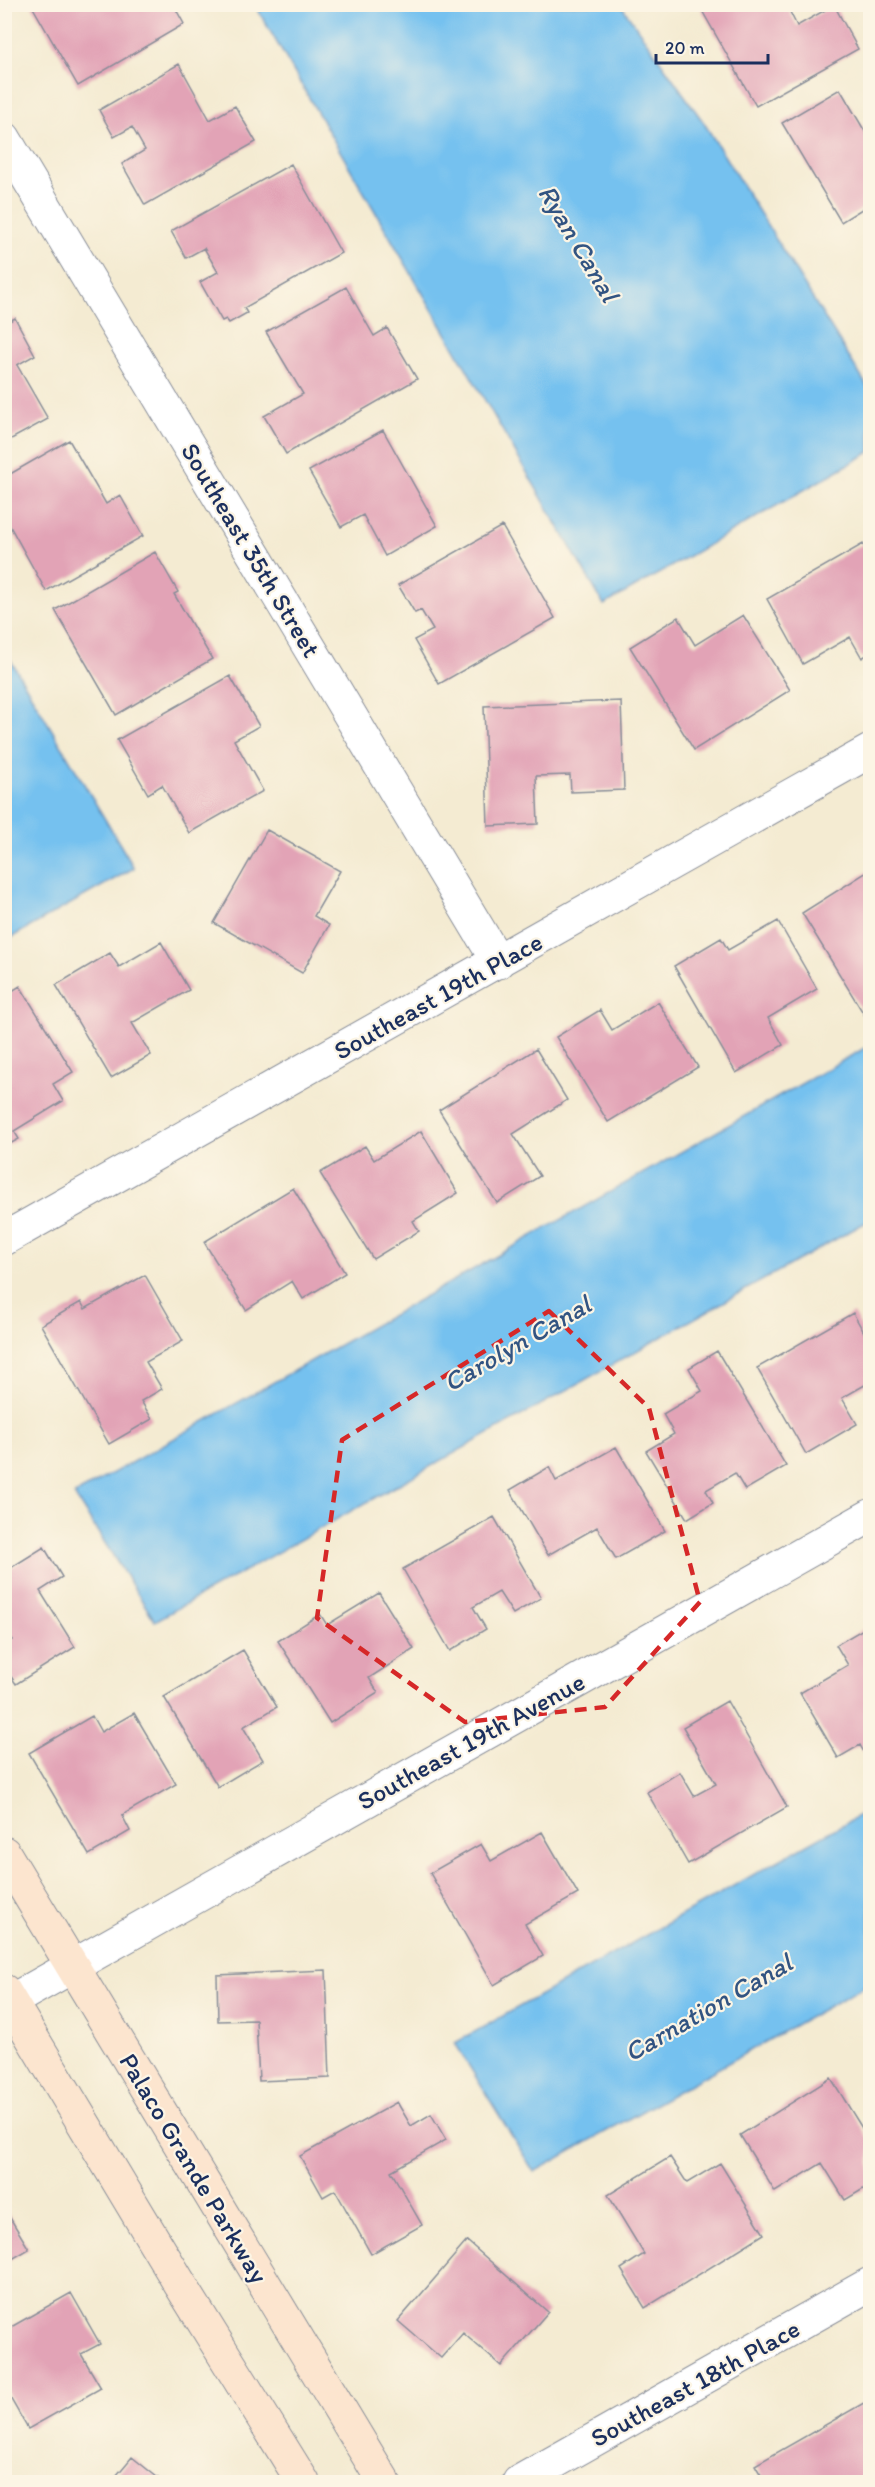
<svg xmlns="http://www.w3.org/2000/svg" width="875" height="2487" viewBox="0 0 875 2487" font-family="Itim,sans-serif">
	<rect width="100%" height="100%" fill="#fcf5e5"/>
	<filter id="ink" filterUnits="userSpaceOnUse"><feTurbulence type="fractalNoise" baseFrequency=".0167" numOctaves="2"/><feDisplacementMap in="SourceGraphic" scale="12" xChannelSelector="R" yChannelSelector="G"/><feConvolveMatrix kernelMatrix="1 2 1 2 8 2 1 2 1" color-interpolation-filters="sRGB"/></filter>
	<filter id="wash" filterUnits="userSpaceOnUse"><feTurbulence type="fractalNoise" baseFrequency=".008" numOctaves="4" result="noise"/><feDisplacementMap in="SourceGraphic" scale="24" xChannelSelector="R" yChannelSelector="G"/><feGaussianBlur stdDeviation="1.35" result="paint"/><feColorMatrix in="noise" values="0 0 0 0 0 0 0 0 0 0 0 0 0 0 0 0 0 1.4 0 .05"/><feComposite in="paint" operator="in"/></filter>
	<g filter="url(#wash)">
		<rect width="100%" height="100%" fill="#f4ebd2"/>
		<path fill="#75c1ef" stroke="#4878a6" stroke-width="1.5" d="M255,5H621L704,123L870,391V452L604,605Z
			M5,651L134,868L5,941H4Z
			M870,1045V1220L155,1621L74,1495Z
			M870,1809V1983L534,2172L455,2043Z"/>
		<g id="blocks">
			<path fill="#e2a3b6" d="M31,4H173L184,24L78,86Z
				M704,4H786L797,26L834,5L858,49L756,106L700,7Z
				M179,64L210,120L235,106L256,142L145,205L122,164L145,150L132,127L114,137L99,110Z
				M840,89L870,140V204L841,222L782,123Z
				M291,164L341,253L244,308L247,313L229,323L226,319L222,321L200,282L218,272L204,248L186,258L171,231Z
				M346,287L374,336L387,328L417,379L286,454L264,416L303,394L266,332Z
				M15,318L35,355L17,365L48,419L4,443V324Z
				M383,430L437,526L385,556L363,515L341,527L309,471Z
				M69,440L106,504L120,495L143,536L46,591L5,517V477Z
				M502,526L555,618L439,684L414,640L433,630L421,610L415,613L398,585Z
				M863,544L870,558V653L862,658L850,637L803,664L767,599Z
				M155,552L178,592L174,594L212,659L116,715L55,610Z
				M743,615L790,690L694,750L630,647L678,617L695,645Z
				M230,676L259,726L234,740L263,791L189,833L162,785L148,794L117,740Z
				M621,701L624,790L571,792L570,775L536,776L538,824L488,826L484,706Z
				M267,830L340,871L314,916L329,925L302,973L214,923Z
				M870,870V1013L865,1016L802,913Z
				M778,921L817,989L768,1018L783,1045L736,1073L674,966L721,938L728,950Z
				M161,942L189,990L132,1023L151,1055L111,1078L56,985L110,953L119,967Z
				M20,986L73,1072L53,1084L63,1101L14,1131L19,1139L4,1147V996Z
				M658,1002L698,1067L608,1122L556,1037L600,1010L612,1030Z
				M536,1049L567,1100L513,1134L540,1176L497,1203L439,1110Z
				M421,1131L458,1193L413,1221L419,1231L373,1259L320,1173L365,1146L374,1160Z
				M293,1188L345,1273L303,1299L292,1281L246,1310L204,1242Z
				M145,1275L183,1341L146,1362L162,1389L141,1401L152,1419L109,1444L41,1325L81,1302L85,1309Z
				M853,1313L870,1343V1382L842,1398L857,1424L806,1454L757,1368Z
				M717,1351L786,1466L745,1490L735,1473L706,1490L713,1503L687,1519L646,1451L674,1434L663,1414L702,1391L689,1368Z
				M616,1447L665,1531L616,1559L597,1527L548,1555L510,1490L549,1467L556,1481Z
				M494,1517L541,1598L513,1614L499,1592L473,1607L486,1629L450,1651L403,1569Z
				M44,1547L62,1577L40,1591L75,1647L16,1684L4,1666V1645L12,1640L4,1627V1572Z
				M379,1593L414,1649L369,1678L378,1693L330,1723L278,1641L320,1614L327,1625Z
				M870,1625V1763L860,1745L838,1758L800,1693L848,1665L836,1645Z
				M243,1650L277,1707L243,1727L263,1760L218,1787L164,1697Z
				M727,1701L787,1807L688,1864L647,1792L680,1772L694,1796L716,1784L683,1727Z
				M134,1713L176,1784L122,1815L130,1831L89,1855L29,1753L92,1716L101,1732Z
				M542,1832L578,1894L525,1924L543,1956L494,1985L430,1873L481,1844L491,1861Z
				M326,1970L330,2078L259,2081L256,2020L218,2021L217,1975Z
				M831,2078L870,2141V2185L845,2200L822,2163L775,2192L740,2135Z
				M397,2102L411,2126L431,2114L446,2140L391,2171L422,2225L371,2254L335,2190L323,2197L300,2156Z
				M670,2157L687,2183L720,2163L764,2234L645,2308L621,2269L644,2254L608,2195Z
				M4,2208L29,2249L4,2264Z
				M467,2241L548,2312L501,2366L463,2333L441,2358L398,2321Z
				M71,2293L100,2344L81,2354L101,2388L28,2429L4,2387V2331Z
				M869,2400L870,2482H765L755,2465Z
				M132,2457L163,2482H111Z"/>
		</g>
	</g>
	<g filter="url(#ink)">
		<use href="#blocks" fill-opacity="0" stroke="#888d98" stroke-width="1.5"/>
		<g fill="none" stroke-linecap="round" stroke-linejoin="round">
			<g stroke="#888d98" stroke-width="35">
				<path id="street" d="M4,138L498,962
					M4,1239L870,751
					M4,2005L870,1516
					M519,2482L870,2284"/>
			</g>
			<g stroke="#888d98" stroke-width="35">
				<path id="secondary" d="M4,1853L384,2482
					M4,1991L180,2284L303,2482"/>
			</g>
			<use href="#street" stroke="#fff" stroke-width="33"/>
			<use href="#secondary" stroke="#fce5cf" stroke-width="33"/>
		</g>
	</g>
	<path fill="none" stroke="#d62828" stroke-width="4.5" stroke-dasharray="12 8" stroke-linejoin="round" d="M549,1311L649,1408L700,1602L605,1707L465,1722L317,1618L342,1440Z"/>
	<g text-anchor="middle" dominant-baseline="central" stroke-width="4.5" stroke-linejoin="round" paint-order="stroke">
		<g font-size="26" fill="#1b2f5e" stroke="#fcf5e5">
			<text transform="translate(251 550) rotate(59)">Southeast 35th Street</text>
			<text transform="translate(438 996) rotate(-29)">Southeast 19th Place</text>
			<text transform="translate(471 1741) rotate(-29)">Southeast 19th Avenue</text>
			<text transform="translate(194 2168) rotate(59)">Palaco Grande Parkway</text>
			<text transform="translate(695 2383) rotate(-29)">Southeast 18th Place</text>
		</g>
		<g font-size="27" font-style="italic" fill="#325482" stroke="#fcf5e5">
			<text transform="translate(579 243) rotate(59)">Ryan Canal</text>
			<text transform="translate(517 1343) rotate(-30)">Carolyn Canal</text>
			<text transform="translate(708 2007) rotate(-30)">Carnation Canal</text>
		</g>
	</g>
	<rect width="875" height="2487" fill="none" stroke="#fcf5e5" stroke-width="24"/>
	<path d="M656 54v9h112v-9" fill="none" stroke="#1b2f5e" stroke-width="3"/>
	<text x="665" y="54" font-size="18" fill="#1b2f5e" stroke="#fcf5e5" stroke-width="4.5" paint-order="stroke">20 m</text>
</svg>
